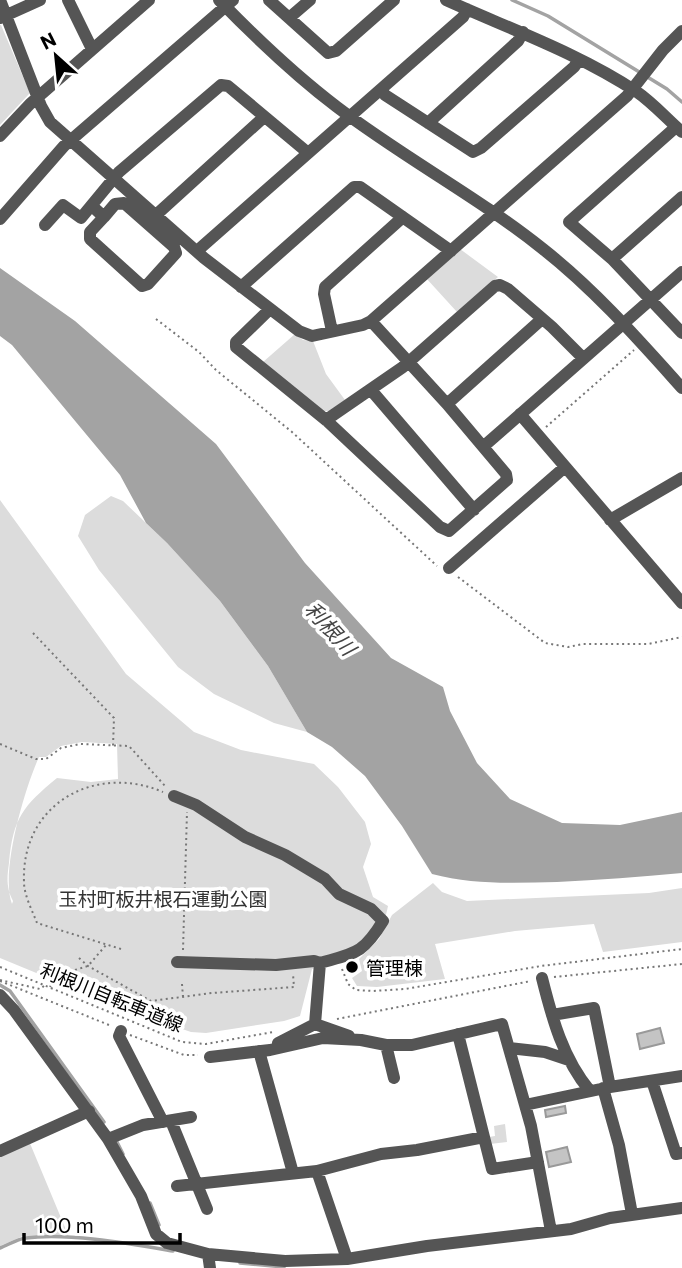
<svg xmlns="http://www.w3.org/2000/svg" width="682" height="1268" viewBox="0 0 682 1268" font-family="Commissioner,'Noto Sans JP',sans-serif">
	<rect width="100%" height="100%" fill="#fff"/>
	<path fill="#dcdcdc" fill-rule="evenodd" d="M1,25L30,93L0,125V25Z
		M460,249L498,277L457,312L426,278Z
		M295,334L303,340L313,341L326,374L345,400L329,411H323L263,362Z
		M111,496L123,501L167,543L220,601L268,666L307,732L274,723L214,694L178,667L99,570L78,536L85,515Z
		M0,500L126,674L194,732L241,750L314,764L338,787L365,822L371,844L363,867L373,897L388,906C386,917 381,933 372,941C358,954 330,966 312,969L300,1016L284,1021L206,1033L191,1032L126,1010L0,958ZM82,742L117,744L118,779L91,782L57,778C23,806 13,818 9,863C7,878 6,887 13,901L12,904C0,873 24,790 39,757H46L61,746Z
		M433,883L442,892L467,901L649,893L682,888V942L603,952L594,924L515,931L435,944L445,979L377,987L357,986L352,978L362,971L359,959L379,939L392,915Z
		M505,1124L507,1142L490,1144L489,1137L495,1136L494,1126Z
		M29,1141L69,1237L23,1236L0,1246V1155Z"/>
	<path fill="#a3a3a3" d="M0,268L75,321L216,444L305,563L391,658L443,687L450,711L477,763L510,799L562,823L620,825L682,812V873C640,877 599,880 557,882C515,883 473,885 432,874L402,826L365,776L332,747L307,732L268,666L220,601L167,543L146,523L120,475L12,345L0,336Z"/>
	<g fill="none" stroke-linecap="round" stroke-linejoin="round">
		<path stroke="#a3a3a3" stroke-width="3.5" d="M512,0L548,16L667,89L682,102
			M0,985L10,991L104,1122
			M116,1140L123,1154
			M150,1203L159,1225
			M0,1248C8,1245 17,1239 26,1238C66,1232 132,1244 173,1251
			M240,1263L284,1267"/>
	</g>
	<path fill="#c4c4c4" stroke="#999" stroke-width="2" d="M346 967a6 6 0 1 1 12 0a6 6 0 1 1-12 0Z
		M660,1028L664,1043L640,1049L637,1034Z
		M565,1106L566,1113L546,1117L545,1110Z
		M567,1147L571,1162L549,1167L546,1152Z"/>
	<g fill="none" stroke-linecap="round" stroke-linejoin="round">
		<path stroke="#777" stroke-width="2" stroke-dasharray="2 3.5" stroke-linecap="butt" d="M156,319L199,352L216,370L292,432L437,566
			M546,427L634,350
			M458,577L545,643L568,647L583,644H648L682,637
			M33,633L114,718L113,746
			M0,744L36,759H46L61,748L80,744L129,746L166,787
			M121,949L37,923C32,910 24,895 24,882C21,804 95,763 163,792
			M183,950L187,812
			M79,958L88,966L151,1001L212,993L294,987L293,974
			M0,967L182,1042L206,1044L273,1032
			M342,969L348,984L356,990L373,991L405,989L541,966L682,949
			M554,977L682,964
			M0,980L40,989L44,986
			M0,981L109,1025
			M182,984L183,997
			M50,987L55,976L88,966L106,945
			M337,1019L531,981
			M130,1035L184,1055H198"/>
		<path stroke="#555" stroke-width="12" d="M0,0L41,106L50,122L204,258L299,331L312,336L363,325L371,321L627,96L663,50L682,31
			M68,0L92,49
			M219,0C256,38 295,75 337,107C404,158 478,197 543,249C595,290 638,339 682,388
			M269,0L328,53L336,51L394,0
			M446,0C510,29 578,53 637,92C653,103 667,119 682,132
			M0,18L40,0
			M289,18L310,0
			M381,89L385,95L473,152L481,148L574,67L579,60
			M428,123L518,41L523,32
			M676,127L569,222L612,259L682,333
			M0,136L30,104L149,0
			M92,206L104,217L90,232V239L142,286L148,284L176,253L174,247L124,203L115,204L104,217
			M156,215L264,117
			M0,219L64,146L233,0
			M45,225L63,205L81,218L119,172L221,85L228,86L307,152
			M197,251L463,17L467,9
			M612,259L682,197
			M241,287L354,187H360L451,251
			M270,309L236,342V347L326,420L440,527L449,531L507,480L506,474L447,404L371,321
			M332,331L324,294L325,287L403,217
			M371,390L474,510
			M447,404L542,319
			M520,414L682,603
			M326,420L403,367L495,286L500,285L508,289L552,327L583,358
			M484,446L682,272
			M610,520L682,478
			M449,568L565,467
			M174,796L196,805L245,837L285,855L325,879L339,894L371,909L383,921C363,954 355,953 320,963
			M177,962L276,965L314,961L320,963L315,1024L349,1036
			M542,978C552,1018 563,1059 590,1091
			M0,995L14,1010L108,1139L141,1196L156,1234L167,1243L208,1254L285,1261L347,1259L427,1246L571,1229L610,1218L682,1208
			M552,1015L594,1008L610,1087
			M121,1031L119,1036L163,1122
			M458,1034L492,1169L538,1162
			M278,1043L315,1024
			M386,1045L394,1078
			M509,1048L545,1052L569,1060
			M259,1051L293,1173
			M210,1057L270,1050L323,1038L361,1040L386,1045H412L502,1024L531,1126L551,1231
			M652,1081L676,1154L682,1153
			M603,1088L619,1145L632,1214
			M525,1105L610,1087L682,1076
			M171,1121L207,1209
			M108,1139L143,1125L191,1117
			M0,1151L89,1111
			M317,1171L381,1154L417,1150L484,1137
			M177,1186L317,1171L347,1259
			M208,1254L210,1268"/>
	</g>
	<circle fill="#000" stroke="#fff" stroke-width="2.5" cx="352" cy="967" r="7"/>
	<g text-anchor="middle" dominant-baseline="central" stroke-width="7" stroke-linejoin="round" paint-order="stroke">
		<g font-size="19" fill="#333" stroke="#fff">
			<text x="163" y="898">玉村町板井根石運動公園</text>
		</g>
		<g font-size="19" fill="#000" stroke="#fff" text-anchor="start">
			<text x="366" y="967">管理棟</text>
		</g>
		<g font-size="19" fill="#000" stroke="#fff">
			<text transform="translate(112 997) rotate(22)">利根川自転車道線</text>
		</g>
		<g font-size="21" font-style="italic" fill="#444" stroke="#fff">
			<text transform="translate(331 628) rotate(48)">利根川</text>
		</g>
	</g>
	<g transform="translate(56 56) rotate(333)" stroke="#ffffff" stroke-width="5" paint-order="stroke">
	<path d="M0-5L12 26L0 18L-12 26Z" fill="#000000"/>
	<text y="-10" font-size="19" font-weight="bold" text-anchor="middle" fill="#000000">N</text>
	</g>
	<path d="M24 1233v10h156v-10" fill="none" stroke="#000000" stroke-width="3.5"/>
	<text x="35" y="1233" font-size="21" fill="#000000" stroke="#ffffff" stroke-width="5" paint-order="stroke">100 m</text>
</svg>
